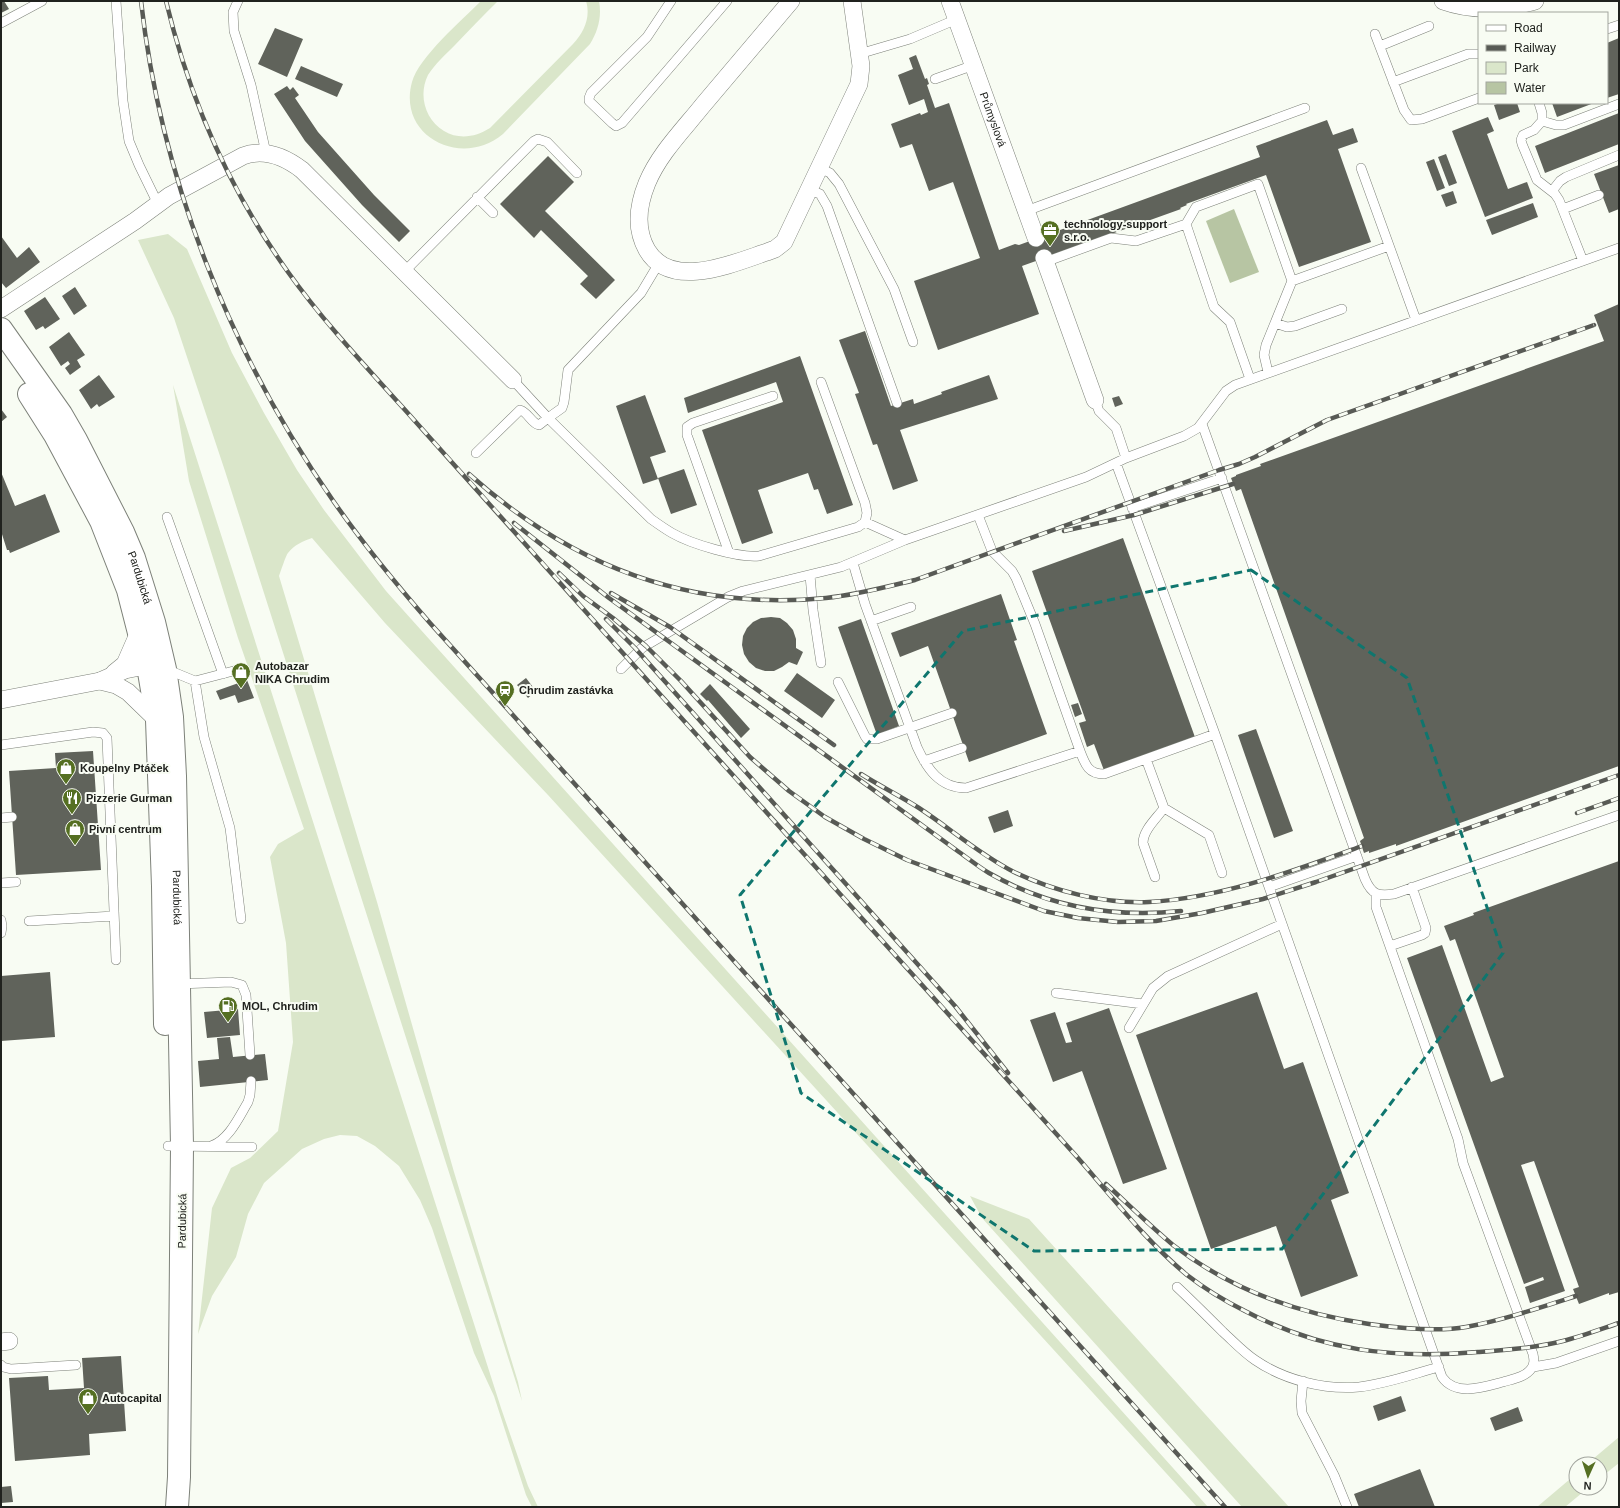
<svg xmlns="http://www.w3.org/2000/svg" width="1620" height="1508" viewBox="0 0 1620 1508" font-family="Arial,sans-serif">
	<rect width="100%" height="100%" fill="#f8fcf3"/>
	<path fill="#dae6ca" d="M481,1H498C483,16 469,30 455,45C446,54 435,64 428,75C418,95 425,120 444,131C459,140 476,137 490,128L573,44C584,32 591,17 586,1H599C602,17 598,31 590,44L503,134C461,169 397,136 412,82C419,57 462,20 481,1Z
		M168,234L187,249L232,353L264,413L297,470L324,510L386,591L1208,1507H1197L548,795L385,623L312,538C303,541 294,545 288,553C286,555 281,571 279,576L377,902L454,1172L518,1382L522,1401L225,471L174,318L138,240Z
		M173,385L501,1408L528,1486L538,1507H532L526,1495L494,1396L474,1353L432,1228L420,1200L399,1166L375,1146L357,1136L340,1135L324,1139L302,1149L264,1183L248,1214L236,1257L212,1296L198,1334L212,1208L231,1168L250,1158L278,1131L293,1042L286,943L270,857L278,844L304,829L238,638L189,481Z
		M970,1196L1029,1219L1289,1507H1242L982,1218Z
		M1619,1437V1463L1600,1478V1464H1587Z
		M1576,1474V1488H1588L1565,1507H1537Z"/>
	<path fill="#b7c5a3" d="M1234,209L1259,272L1230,283L1206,221Z"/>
	<path fill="#60635b" d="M1,1H4L9,9L1,13Z
		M275,28L303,39L287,77L258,64Z
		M1619,38V94L1607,98V43Z
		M916,55L925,79L927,78L929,84L927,85L935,108L949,103L999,250L1015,244L1019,245L1260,157L1256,146L1327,120L1333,135L1353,128L1358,142L1338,149L1371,242L1299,267L1266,175L1186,204L1187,205L1180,208L1181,209L1022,266L1039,314L938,350L914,281L980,258L953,182L929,191L912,144L900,148L891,124L920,113L921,115L928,112L924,99L909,105L898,75L913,69L909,58Z
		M301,66L343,84L337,97L295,79Z
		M287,86L290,90L293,87L299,95L295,98L318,132L374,195L410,231L399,242L362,205L305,141L274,94Z
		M1500,103H1517L1520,112L1499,120L1494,105Z
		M1552,103H1594L1557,117Z
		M1619,113V144L1545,173L1535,146Z
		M1488,117L1494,131L1487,134L1508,189L1527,182L1533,198L1485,217L1452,131Z
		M1446,154L1457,183L1449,186L1438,157Z
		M548,156L574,182L545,211L615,280L596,299L580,284L588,276L541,230L534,238L500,204Z
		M1434,159L1445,188L1437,191L1426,162Z
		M1619,165V209L1609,213L1594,174Z
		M1453,191L1457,203L1446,207L1441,195Z
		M1533,203L1538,217L1492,235L1486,220Z
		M1,236L17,258L29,247L40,262L6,288L1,282Z
		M75,287L87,306L74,315L62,296Z
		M45,297L60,319L45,329L43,326L36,330L24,311Z
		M1619,304V766L1396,846V844L1369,853V851L1364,853L1360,841L1364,838L1241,489L1236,491L1231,478L1236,476V475L1261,466L1260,464L1604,341L1594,315Z
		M865,331L891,406L913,399L914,404L942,394L941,392L989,375L998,399L900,430L918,481L893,490L877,444L873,445L855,394L859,393L839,340Z
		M69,332L85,355L77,360L81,367L70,375L65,368L70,364L68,361L61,366L49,347Z
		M800,356L853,505L827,514L818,489L814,490L808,473L758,490L773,533L742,544L702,430L783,402L776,382L688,413L684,398Z
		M99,375L115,397L99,407L97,404L91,409L79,390Z
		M645,395L666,452L650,457L658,479L643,484L616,406Z
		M1119,396L1123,404L1115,407L1112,398Z
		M1,409L7,417L1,422Z
		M684,469L697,505L671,514L658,478Z
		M1,472L15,506L45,494L60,532L10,553L9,550H7L1,531Z
		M1123,538L1196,740L1105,773L1094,744L1087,747L1079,723L1086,721L1032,571Z
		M1001,594L1017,640L1014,641L1047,734L969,762L928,646L900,657L891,633Z
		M771,617L780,618L787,623L793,630L796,639V648L803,652L797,665L789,662L782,667L774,671H765L756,668L749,662L744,654L742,645L743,636L747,628L753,622L761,618Z
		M861,619L899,726L877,735L838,627Z
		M797,673L835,700L822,718L784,691Z
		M526,678L536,691L528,698L517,685Z
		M247,680L254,698L238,703L235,695L220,700L216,691Z
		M710,684L750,729L741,738L708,700L707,701L700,694Z
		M1078,703L1082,714L1075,717L1071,705Z
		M1256,729L1293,831L1274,838L1238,735Z
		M93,751L101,870L16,875L9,771L56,768L55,753Z
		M1008,810L1013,826L994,833L988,817Z
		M1619,861V1292L1609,1295V1293L1579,1304L1573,1289L1579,1287L1534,1161L1521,1165L1565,1291L1530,1303L1525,1287L1544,1280L1543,1277L1524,1284L1407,958L1442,945L1491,1082L1504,1077L1455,939L1450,941L1444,926L1474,915L1473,913Z
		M50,972L55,1037L1,1041V976Z
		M1257,992L1284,1069L1303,1062L1349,1193L1331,1200L1358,1276L1301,1297L1276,1226L1211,1249L1136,1035Z
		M1109,1008L1167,1169L1123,1184L1082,1071L1053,1082L1030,1020L1055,1012L1066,1043L1072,1042L1066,1023Z
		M238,1009L240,1035L207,1038L204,1012Z
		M230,1037L233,1057L265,1054L268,1080L200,1087L198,1061L219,1059L217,1038Z
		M121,1356L126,1431L89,1434L90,1455L15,1461L9,1378L48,1376L49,1390L84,1388L82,1358Z
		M1401,1396L1406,1411L1378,1421L1373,1406Z
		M1518,1407L1523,1421L1495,1431L1490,1418Z
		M1420,1469L1435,1507H1359L1354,1494Z
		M11,1486L13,1502L1,1503V1487Z"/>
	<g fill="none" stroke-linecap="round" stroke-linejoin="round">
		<g stroke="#7d8179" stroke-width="10">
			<path id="lane" d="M116,1L123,101L129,141L139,165L158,204
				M238,1L233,12L234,31L251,85L266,153
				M671,1L647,37L591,93L589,98V101L612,123L616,126L622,123L727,1
				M1,23L42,1
				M1607,29L1619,25
				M1375,34L1404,110L1411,120L1422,119L1479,98
				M1380,46L1429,26
				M859,54L910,39L957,19
				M935,79L974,65
				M1393,82L1468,54H1479
				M1539,103L1542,113V121L1534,130L1523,135L1521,140L1522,144L1537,180L1555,194L1559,200L1583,261
				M1542,121L1556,125H1564L1619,104
				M820,168L830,173L839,184L894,289L913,342
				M1361,168L1416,320
				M810,190L820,194L827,206L897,403
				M1552,191L1560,181L1566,177L1619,155
				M477,197L493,213
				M1563,209L1599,195
				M1026,211L1305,108
				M1186,224L1214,307L1230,322L1250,379
				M1045,262L1111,238L1136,241L1186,224L1196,207L1258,184L1292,281L1389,246
				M404,272L534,141L538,139L547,142L577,173
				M1275,323L1287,327L1295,326L1342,309
				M1268,372L1264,355L1266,345L1292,281
				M513,380L548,418L562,408L564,402L568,370L641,293L659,263
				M1095,400L1099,411L1116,428L1126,458
				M1202,424L1365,879C1372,895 1378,896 1394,894L1619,815
				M476,453L520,410C528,412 531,423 539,425L548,418L651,519C658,524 665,529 672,533C691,544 738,558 759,556L858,527L865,522L867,513L865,503L821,382
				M1116,463L1215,734L1442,1377C1456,1397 1484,1387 1503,1382C1513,1379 1525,1377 1531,1369C1535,1364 1534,1359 1533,1354L1463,1163L1458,1139L1376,907V894
				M1132,508L1222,478
				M167,517L223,674
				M865,522L905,540
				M729,553L687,435V427L693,423L773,396
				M853,563L865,604L917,747C927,769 940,788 966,788L1080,751L1035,624L1016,578L1012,571L992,551L978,515
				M810,575L813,610L821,663
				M871,621L911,607
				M166,669L195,681L241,669
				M621,669L642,648L728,597L743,591L841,567L905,540L1086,477L1126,458L1184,436L1198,428L1226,391L1235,385L1619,248
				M195,681L204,737L230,828L241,919
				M838,682L865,736L867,739H877L952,713
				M1,745L93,732L103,733L107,738L116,960
				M1080,751C1085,764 1088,774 1104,774L1215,734
				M1146,759L1164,808
				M924,761L962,748
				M1,818L12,817
				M1155,877L1143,843C1143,830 1157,818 1164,808L1209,835L1222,873
				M1,883L16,882
				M1269,887L1357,856
				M1,920L2,926L1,933
				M29,921L114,916
				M1390,946L1422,935L1425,933L1426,928L1412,887
				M178,984L231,982L242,985L246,995L250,1055
				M1056,993L1143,1004
				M1129,1028L1153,988L1168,976L1282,924
				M168,1146L252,1147
				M211,1146C229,1140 239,1117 248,1102L250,1095L251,1081
				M1177,1287C1193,1302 1208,1317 1223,1332C1233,1341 1243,1352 1255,1360C1284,1380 1324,1390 1359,1387C1386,1384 1413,1374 1439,1367
				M1,1365L3,1367L11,1369L76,1365
				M1533,1367L1556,1363L1619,1341
				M1303,1381L1301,1401L1302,1413L1334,1475L1347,1507"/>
		</g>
		<g stroke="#7d8179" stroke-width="18">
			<g id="street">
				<path d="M791,1C761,36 732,71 703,105C683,130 659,154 647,183C638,205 635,229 647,250C671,291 734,263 767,252L775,249L784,242L859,84L861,66L852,1"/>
				<path id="s1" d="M950,1L1036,238"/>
				<path d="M1443,1C1474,12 1504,10 1535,1"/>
				<path d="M1044,258L1095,400"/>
				<path d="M1,309L135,221L169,196L243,156C265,148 285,157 302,170L513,380"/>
				<path d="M114,673L125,664L139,632"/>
				<path d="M100,681L116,685L128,692L157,720"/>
				<path d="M1,700L100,681L125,670L140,667L149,672"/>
				<path d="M1,1342L9,1341"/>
			</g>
		</g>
		<g stroke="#7d8179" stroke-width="24">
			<g id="secondary">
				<path id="s2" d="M1,329L61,414L76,440L123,532L134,558L154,622L165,669L172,717L175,776L182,1146L179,1477L177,1507"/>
				<path d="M29,394L55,435L101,521L128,590L149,672L157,720L163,886L165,1024"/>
			</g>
		</g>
		<use href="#lane" stroke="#fff" stroke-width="9"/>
		<use href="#street" stroke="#fff" stroke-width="17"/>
		<use href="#secondary" stroke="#fff" stroke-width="22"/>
		<g stroke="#585a55" stroke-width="4.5">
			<path id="rail" d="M141,1C161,180 231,355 334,502C364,545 396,584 430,623L1225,1507
				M166,1C189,97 230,191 288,272C325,324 371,372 414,420C477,490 540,560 603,631C761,807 920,982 1078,1158C1113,1198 1146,1241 1187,1275C1205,1289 1225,1301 1245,1311C1321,1351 1393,1359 1478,1352C1506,1350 1535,1348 1563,1341C1582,1336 1601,1329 1619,1323
				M469,474C572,566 688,611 826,598C856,595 886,587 915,580L1219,470L1239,464L1255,457L1327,420L1594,325
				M514,523L609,598L959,852C969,859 979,867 989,873C1050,908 1113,918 1181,911
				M1064,531L1134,515L1233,484
				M559,573L583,596L613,618L646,646L681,681L750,757L789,791L825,817L864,839L907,860L1044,911L1078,918L1118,922L1156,921L1202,913L1263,899L1316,882L1619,775
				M611,593L670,627L834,745
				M606,619L635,648L955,1006L1008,1073
				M861,774C880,786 900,796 919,808C951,829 979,854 1014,872C1054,891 1103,904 1149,902C1222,898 1293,871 1362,846
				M1577,813L1619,798
				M1106,1184C1128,1204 1150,1226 1173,1245C1230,1289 1299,1314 1369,1324C1398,1328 1438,1332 1466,1327C1503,1320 1539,1308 1576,1296"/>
		</g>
		<use href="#rail" stroke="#f8fcf3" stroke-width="3" stroke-dasharray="9" stroke-linecap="butt"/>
	</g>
	<path fill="none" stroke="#0f766e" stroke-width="3" stroke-dasharray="8 5" stroke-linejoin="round" d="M1251,570L1407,678L1503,953L1282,1249L1034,1251L801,1093L740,895L963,631Z"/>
	<defs>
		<g id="office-pin" transform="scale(1)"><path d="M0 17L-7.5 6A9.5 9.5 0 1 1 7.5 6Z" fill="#556f22" stroke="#f8fcf3"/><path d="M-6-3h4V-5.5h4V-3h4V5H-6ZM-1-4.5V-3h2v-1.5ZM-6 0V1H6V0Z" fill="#fff"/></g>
		<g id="shop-pin" transform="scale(1)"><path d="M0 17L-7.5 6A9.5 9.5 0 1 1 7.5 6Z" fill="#556f22" stroke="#f8fcf3"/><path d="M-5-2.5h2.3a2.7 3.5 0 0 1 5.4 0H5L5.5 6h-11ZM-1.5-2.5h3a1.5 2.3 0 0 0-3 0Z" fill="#fff"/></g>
		<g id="station-pin" transform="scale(1)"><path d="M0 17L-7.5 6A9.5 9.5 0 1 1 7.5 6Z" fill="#556f22" stroke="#f8fcf3"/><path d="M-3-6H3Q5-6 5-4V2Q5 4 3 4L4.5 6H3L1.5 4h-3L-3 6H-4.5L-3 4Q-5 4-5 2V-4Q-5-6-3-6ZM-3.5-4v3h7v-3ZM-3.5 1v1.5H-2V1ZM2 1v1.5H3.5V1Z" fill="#fff"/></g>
		<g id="restaurant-pin" transform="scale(1)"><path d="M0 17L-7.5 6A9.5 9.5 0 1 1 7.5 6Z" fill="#556f22" stroke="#f8fcf3"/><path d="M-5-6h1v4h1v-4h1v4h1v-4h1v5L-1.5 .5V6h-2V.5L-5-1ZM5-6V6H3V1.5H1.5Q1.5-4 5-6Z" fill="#fff"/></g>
		<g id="fuel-pin" transform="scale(1)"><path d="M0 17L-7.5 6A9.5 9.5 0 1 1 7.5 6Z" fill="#556f22" stroke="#f8fcf3"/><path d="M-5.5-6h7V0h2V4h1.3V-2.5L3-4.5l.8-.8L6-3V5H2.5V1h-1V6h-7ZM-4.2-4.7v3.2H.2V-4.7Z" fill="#fff"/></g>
	</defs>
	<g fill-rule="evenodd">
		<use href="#office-pin" x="1050" y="230"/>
		<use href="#shop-pin" x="241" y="672"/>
		<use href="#station-pin" x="505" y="690"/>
		<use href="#shop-pin" x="66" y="768"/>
		<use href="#restaurant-pin" x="72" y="798"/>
		<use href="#shop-pin" x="75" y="829"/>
		<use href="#fuel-pin" x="228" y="1006"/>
		<use href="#shop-pin" x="88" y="1398"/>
	</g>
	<g text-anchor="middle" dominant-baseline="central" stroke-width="4" stroke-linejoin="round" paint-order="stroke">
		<g font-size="11" fill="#20221e" stroke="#f8fcf3">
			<text stroke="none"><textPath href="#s1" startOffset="126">Průmyslová</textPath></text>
			<text stroke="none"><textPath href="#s2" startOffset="286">Pardubická</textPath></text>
			<text stroke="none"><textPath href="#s2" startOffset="610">Pardubická</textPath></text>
			<text transform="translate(182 1221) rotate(-89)">Pardubická</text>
		</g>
		<g font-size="11" font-weight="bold" fill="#20221e" stroke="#f8fcf3" text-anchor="start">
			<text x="1064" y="224">technology-support<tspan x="1064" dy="13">s.r.o.</tspan></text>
			<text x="255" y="666">Autobazar<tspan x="255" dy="13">NIKA Chrudim</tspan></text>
			<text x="519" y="690">Chrudim zastávka</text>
			<text x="80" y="768">Koupelny Ptáček</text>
			<text x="86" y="798">Pizzerie Gurman</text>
			<text x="89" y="829">Pivní centrum</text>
			<text x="242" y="1006">MOL, Chrudim</text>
			<text x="102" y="1398">Autocapital</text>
		</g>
	</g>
	<rect width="1620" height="1508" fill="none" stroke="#20221e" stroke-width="4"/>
	<rect x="1478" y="12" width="130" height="92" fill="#f8fcf3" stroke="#a2a59e"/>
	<rect x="1486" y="25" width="20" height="6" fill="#ffffff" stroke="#a2a59e"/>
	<text x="1514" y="32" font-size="12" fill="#20221e">Road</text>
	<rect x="1486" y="45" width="20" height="6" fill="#585a55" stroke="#a2a59e"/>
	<text x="1514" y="52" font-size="12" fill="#20221e">Railway</text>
	<rect x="1486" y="62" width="20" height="12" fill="#dae6ca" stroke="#a2a59e"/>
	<text x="1514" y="72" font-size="12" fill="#20221e">Park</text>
	<rect x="1486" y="82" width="20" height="12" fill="#b7c5a3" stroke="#a2a59e"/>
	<text x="1514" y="92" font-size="12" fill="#20221e">Water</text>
	<g transform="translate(1588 1476) rotate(183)"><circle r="19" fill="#f8fcf3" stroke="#a2a59e"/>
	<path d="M0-3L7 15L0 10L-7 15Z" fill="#556f22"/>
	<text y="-6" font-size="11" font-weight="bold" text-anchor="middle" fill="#20221e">N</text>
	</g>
</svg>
